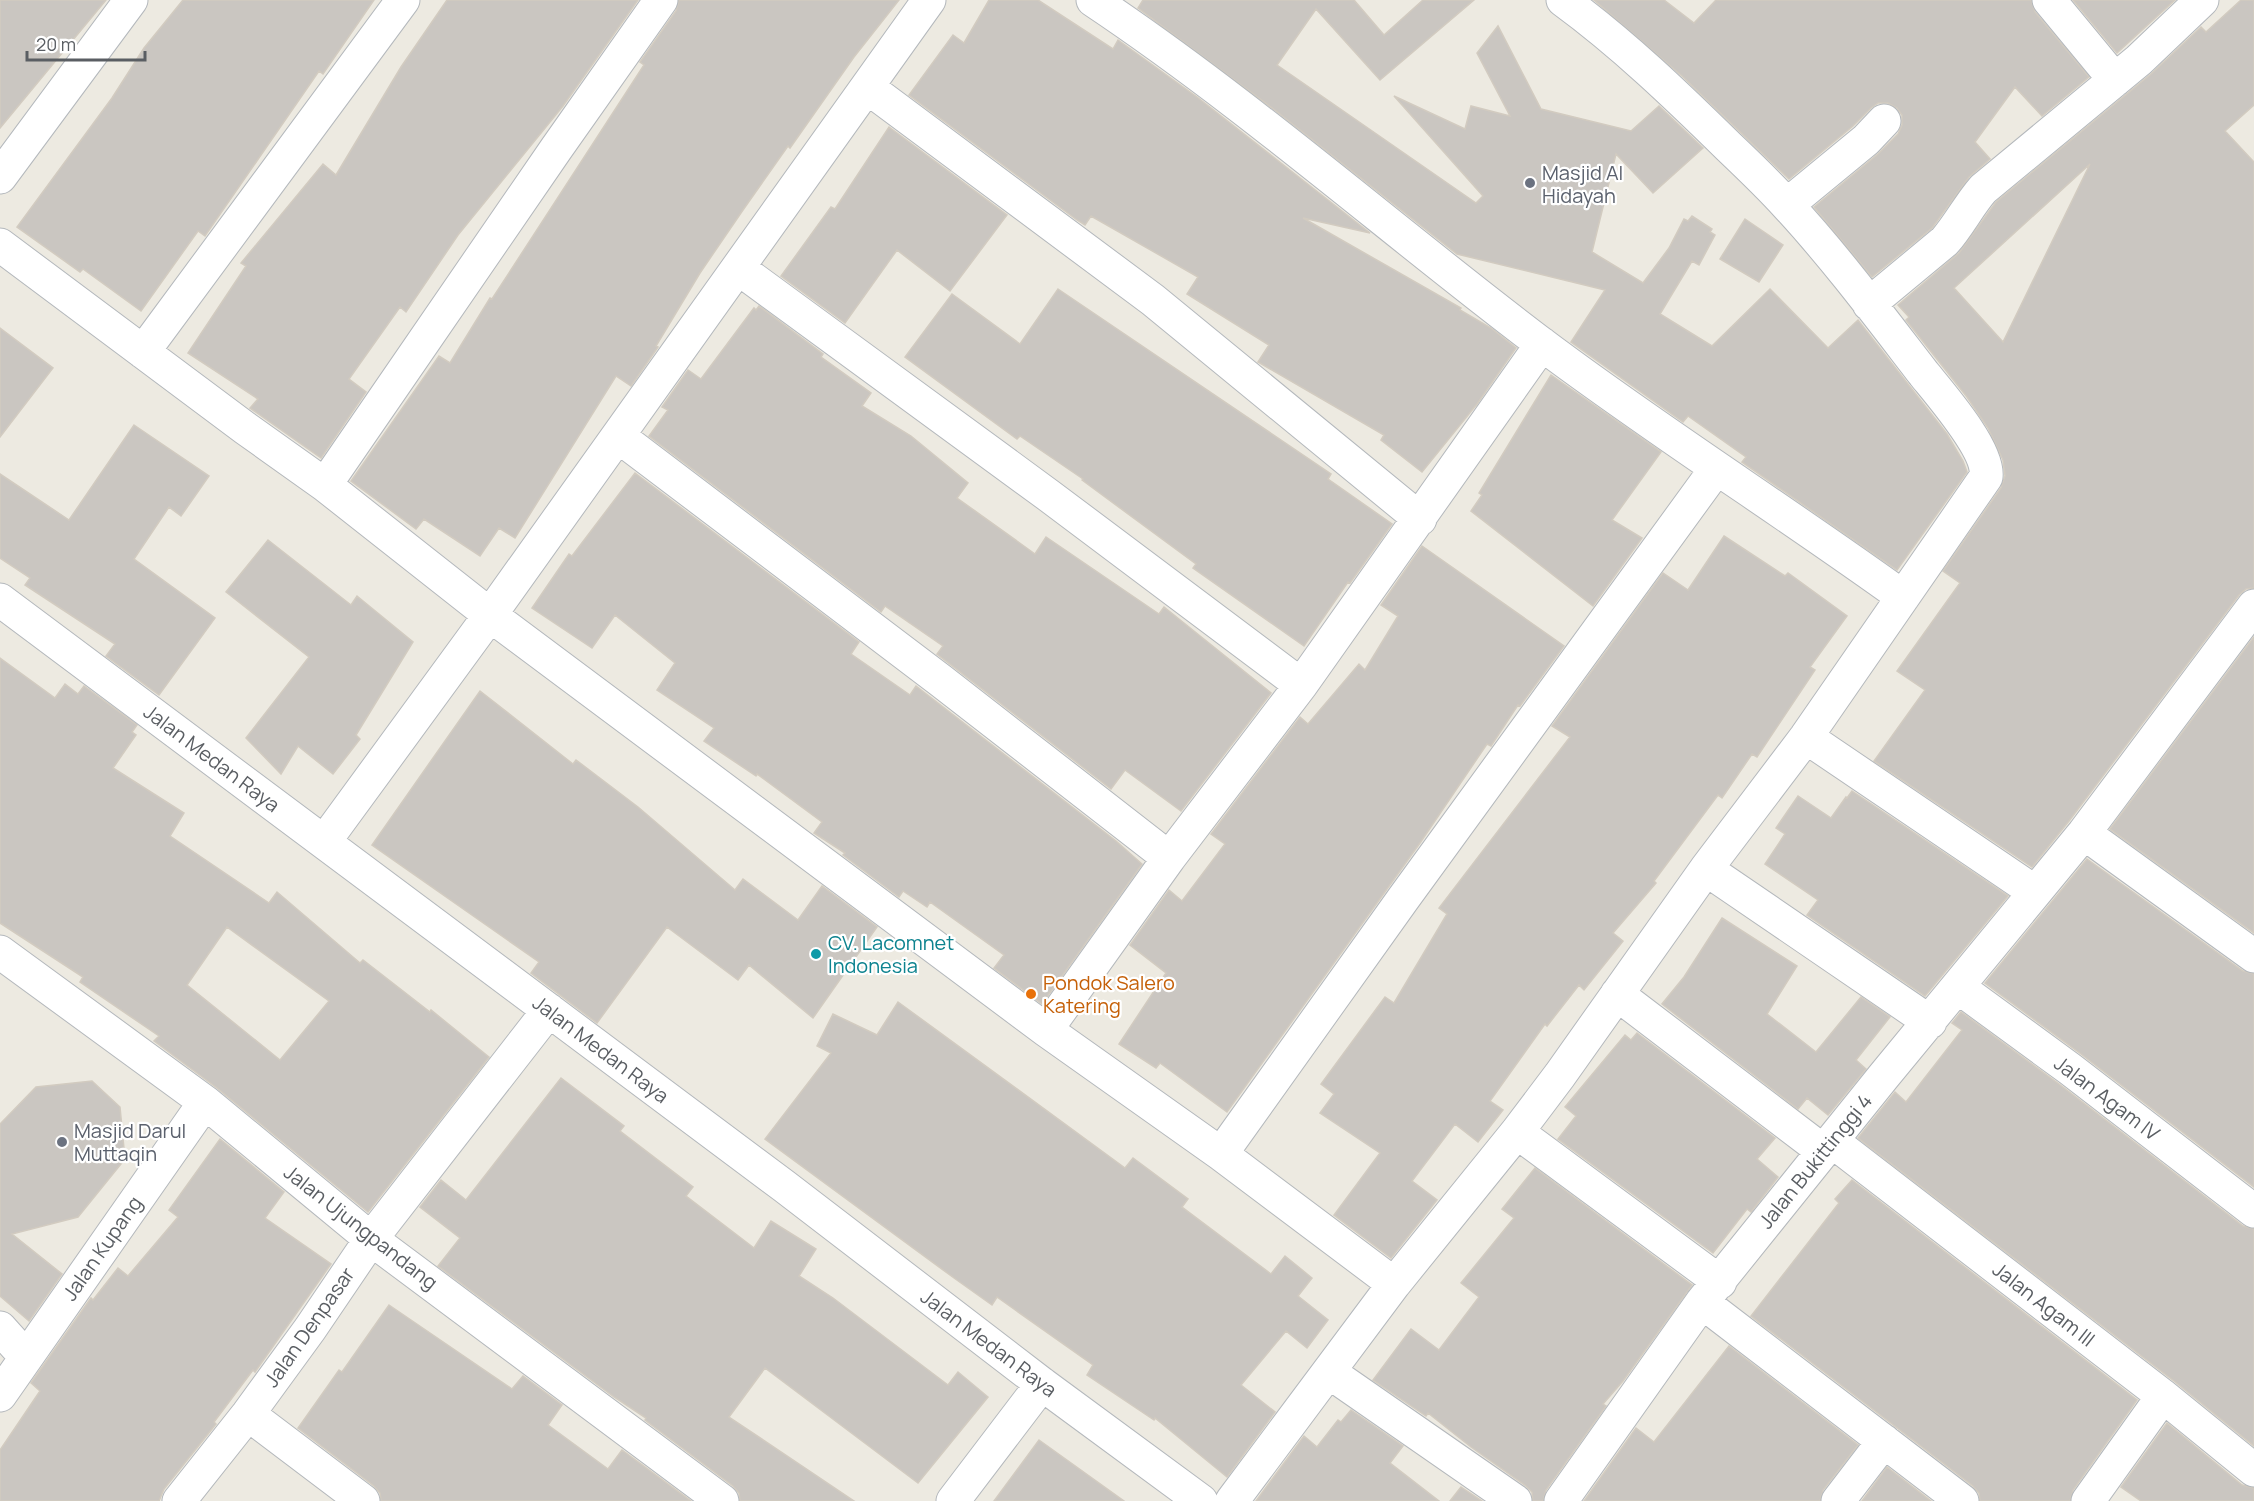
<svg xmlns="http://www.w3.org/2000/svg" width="2254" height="1501" viewBox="0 0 2254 1501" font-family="Manrope,sans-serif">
	<rect width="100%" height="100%" fill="#edeae1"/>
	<path fill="#cac6c1" stroke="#d2cbc0" stroke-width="1.5" fill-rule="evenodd" d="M0,0H106L0,128Z
		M183,0H374L323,74L319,71L205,236L198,231L141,311L83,269L80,272L17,227L112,98L144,48Z
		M447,0H638L563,106L458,235L406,312L400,307L349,379L366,392L321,458L250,408L258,399L188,353L246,266L241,263L323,164L336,175L401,67Z
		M679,0H899L854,57L790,148L788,146L743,210L700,273L656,346L658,347L631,386L616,376L515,538L499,528L480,556L424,519L416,529L351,481L439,356L450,363L490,298L492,299L644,65L640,62L676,11Z
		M989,0H1038L1113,49L1118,40L1197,97L1370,233L1303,218L1461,308L1460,310L1491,328L1516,348L1477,404L1422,472L1381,440L1384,435L1258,362L1269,345L1187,294L1198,277L1091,216L1085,225L1077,220L909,95L953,35L964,43Z
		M1143,0H1354L1384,35L1423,0H1474L1380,80L1316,9L1277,65L1476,203L1483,196L1394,96L1465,129L1471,106L1510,116L1477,53L1498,26L1541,109L1631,131L1659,106L1703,148L1653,193L1616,154L1592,252L1643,283L1669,248L1684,219L1688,221L1692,216L1712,229L1710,232L1715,235L1699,265L1692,261L1660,314L1712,346L1770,289L1828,348L1858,320L1947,434L1963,461L1967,472L1897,570L1742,462L1746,457L1688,416L1683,422L1571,342L1605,290L1457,254L1276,111L1138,8Z
		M1594,0H1664L1694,23L1716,0H2031L2035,12L2089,77L2042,116L2015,87L1975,142L1990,159L1969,177L1932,228L1872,277L1814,207L1878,154L1898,134L1902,125V115L1897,108L1888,103H1878L1871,108L1853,126L1789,179L1682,76Z
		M2073,0H2175L2117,53Z
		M2241,0H2254V105L2225,131L2254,162V588L2246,589L2239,595L2069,821L2032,867L1874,761L1925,690L1897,671L1960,583L1943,571L2001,488L2005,476L2003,460L1988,428L1967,397L1906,320L1909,317L1898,305L1959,253L1996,202L2151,74L2201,27L2206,32ZM2090,164L2003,342L1954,288Z
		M889,127L1007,215L950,291L897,250L845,323L781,276L831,207L835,209Z
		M1745,219L1783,245L1759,282L1720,259Z
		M1058,289L1331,474L1328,479L1392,524L1350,583L1348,582L1304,646L1193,568L1196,564L1082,480L1083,479L1020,436L1017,439L905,357L952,294L1020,344Z
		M759,306L823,354L821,357L871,393L862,406L911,436L968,483L957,498L1035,554L1046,537L1159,614L1164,607L1271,693L1181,811L1125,770L1111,789L937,654L943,646L885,606L881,612L649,436L668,410L662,407L688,370L701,379L754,308L756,310Z
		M0,328L53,368L0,437Z
		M1551,375L1661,452L1612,520L1642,538L1593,606L1471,511L1482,495L1479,493Z
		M134,425L209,476L181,516L169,507L134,559L215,618L159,695L106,656L115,644L25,585L30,578L0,558V474L69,520Z
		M635,473L859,642L851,654L910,695L916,686L1116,841L1142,864L1042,1004L994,968L1004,955L930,902L927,907L903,891L899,897L843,855L845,853L814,833L822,822L757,774L756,776L704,741L714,728L657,690L675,663L615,615L592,648L532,608L569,554L572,556Z
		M1724,536L1785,576L1788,573L1847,616L1810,667L1815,670L1757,757L1752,754L1722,798L1718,795L1654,881L1656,883L1613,933L1623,941L1584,990L1579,985L1547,1026L1545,1024L1490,1101L1503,1110L1478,1142L1455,1124L1412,1181L1437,1200L1391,1258L1334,1215L1380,1153L1320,1113L1334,1094L1321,1084L1385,997L1394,1003L1447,914L1439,908L1570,737L1552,726L1663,573L1688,590Z
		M268,540L351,605L357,596L413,642L356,735L360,739L333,774L298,746L281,774L246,738L309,657L226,592Z
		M1422,546L1564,646L1520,706L1518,705L1491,746L1487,744L1420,843L1227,1112L1160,1063L1156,1068L1119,1044L1166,973L1130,945L1169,890L1182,901L1225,844L1211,834L1300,717L1308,724L1359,664L1365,670L1398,616L1381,605Z
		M2254,637V933L2110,829Z
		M0,658L55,698L65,684L78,694L84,686L137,725L132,732L136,735L113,768L184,813L170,836L269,903L277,892L360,963L363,960L430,1012L431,1010L489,1057L368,1212L217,1088L154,1041L159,1036L80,982L83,977L0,923ZM227,927L329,1001L280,1060L187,985Z
		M480,691L573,764L576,760L638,807L735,890L743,879L798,920L822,886L877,927L813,1018L749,965L738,980L667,927L597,1023L531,973L539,962L372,845Z
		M1852,791L2008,896L1925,996L1807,915L1818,900L1765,864L1785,834L1776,828L1798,796L1831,818L1846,797L1847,798Z
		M2087,859L2243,971L2254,974V1187L2081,1054L1985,983Z
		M1722,918L1797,966L1767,1014L1816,1052L1861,997L1890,1017L1856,1060L1866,1069L1828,1115L1807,1098L1798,1109L1662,1004L1684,977Z
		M898,1002L1125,1168L1133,1158L1188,1199L1182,1207L1271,1274L1285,1256L1312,1278L1298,1296L1328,1320L1307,1348L1286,1331L1241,1385L1275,1412L1227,1477L1155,1418L1154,1420L1087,1375L1093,1365L997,1297L992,1305L954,1278L765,1139L831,1053L817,1046L833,1014L877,1035Z
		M1961,1012L2059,1084L2243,1226L2254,1229V1446L2174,1381L1858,1138L1895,1092L1906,1102L1962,1030L1952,1023Z
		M1637,1033L1775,1138L1757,1159L1778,1177L1751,1212L1747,1209L1713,1253L1558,1139L1576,1116L1565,1107L1625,1035L1631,1040Z
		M561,1078L624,1126L620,1131L693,1187L686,1196L754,1248L771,1221L816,1249L799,1276L833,1298L948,1385L958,1372L988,1397L918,1483L765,1368L729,1417L854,1501H740L739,1493L733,1486L645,1420L646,1418L614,1397L438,1266L460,1238L420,1207L441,1180L466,1200Z
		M92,1081L120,1107L125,1159L78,1217L12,1234L62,1274L29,1321L0,1296V1124L36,1087Z
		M220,1139L284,1192L265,1218L331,1264L255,1372L253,1370L214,1422L216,1424L164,1489L159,1501H0V1450L40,1391L31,1383L91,1298L93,1300L118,1268L128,1276L178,1217L169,1210Z
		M1535,1168L1692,1285L1623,1381L1603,1404L1606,1406L1546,1490L1543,1501H1533L1532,1492L1526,1486L1471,1447L1428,1413L1426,1416L1373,1380L1411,1329L1439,1350L1479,1297L1461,1283L1514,1218L1502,1209Z
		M1852,1180L2137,1400L2073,1490L2070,1501H1980L1979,1493L1973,1486L1751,1316L1839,1203L1835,1199Z
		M389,1305L512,1389L523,1376L562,1405L548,1425L608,1469L622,1450L691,1501H381L380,1493L374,1486L298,1428L339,1370L342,1372Z
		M1729,1346L1858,1445L1823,1490L1820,1501H1584L1636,1428L1654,1442Z
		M1351,1410L1403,1446L1390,1463L1439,1501H1256L1304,1436L1317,1447L1338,1420L1341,1422Z
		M2167,1423L2242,1485L2254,1488V1501H2141L2121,1487Z
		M1039,1440L1124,1501H994Z
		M1887,1467L1931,1501H1862Z
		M1461,1487L1482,1501H1450Z"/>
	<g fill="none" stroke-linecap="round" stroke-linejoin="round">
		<g stroke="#b4b8bc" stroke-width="35">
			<path id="minor" d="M1093,0C1250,105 1392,231 1543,345C1660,433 1784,511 1903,597
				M2049,0L2115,80
				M867,87L1153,300L1420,519
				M0,177L131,0
				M1787,205L1866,140L1884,121
				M0,245L245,428L325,485L490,615L1046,1030L1221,1154L1394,1284
				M738,268L1048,495L1301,685
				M1869,304L1945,241C1959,225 1969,205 1983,189L2139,60L2202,0
				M143,352L403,0
				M618,436L940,680L1169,858
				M325,485L556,149L661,0
				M0,600L784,1186L1042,1384L1201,1501
				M1806,737L2035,892
				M2084,833L2254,956
				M324,842L490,615L929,0
				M1706,869L1930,1022
				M0,952L205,1102L371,1239L722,1501
				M1958,987L2070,1069L2254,1211
				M1617,994L1823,1151
				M1046,1030L1169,858L1301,685L1542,344
				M1517,1132L1720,1282
				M1832,1141L2163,1396L2254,1470
				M1221,1154L1403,899L1716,469
				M1702,1302L1962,1501
				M0,1328L26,1357
				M1329,1372L1515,1501
				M0,1395L205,1102
				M248,1414L363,1501
				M179,1501L248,1414L310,1329L371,1239L549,1010
				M953,1501L1042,1384
				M1232,1501L1394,1284L1517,1132L1560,1075L1706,869L1806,737L1986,477C1990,451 1941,395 1924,374C1880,317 1836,258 1787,205C1769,185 1749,166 1729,147C1676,95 1623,44 1563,0
				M1561,1501L1702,1302L1883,1077L2084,833L2254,606
				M1838,1501L1884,1441
				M2088,1501L2163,1396"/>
		</g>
		<use href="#minor" stroke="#fff" stroke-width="33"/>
	</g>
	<g fill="#6b7280" stroke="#fff" stroke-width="2">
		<circle cx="1530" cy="183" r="6"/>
		<circle cx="62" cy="1142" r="6"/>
	</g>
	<circle fill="#0f9aa8" stroke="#fff" stroke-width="2" cx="816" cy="954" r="6"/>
	<circle fill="#e8710a" stroke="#fff" stroke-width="2" cx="1031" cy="994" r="6"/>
	<g text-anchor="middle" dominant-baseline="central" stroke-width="4.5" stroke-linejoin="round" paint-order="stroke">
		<g font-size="20" fill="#5b616d" stroke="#fff" text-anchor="start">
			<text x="1542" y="172">Masjid Al<tspan x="1542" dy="23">Hidayah</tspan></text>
			<text x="74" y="1130">Masjid Darul<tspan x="74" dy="23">Muttaqin</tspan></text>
		</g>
		<g font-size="20" fill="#5a5e63" stroke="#fff">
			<text transform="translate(212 758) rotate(37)">Jalan Medan Raya</text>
			<text transform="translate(601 1049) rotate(37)">Jalan Medan Raya</text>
			<text transform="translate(2107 1098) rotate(37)">Jalan Agam IV</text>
			<text transform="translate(1815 1161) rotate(-51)">Jalan Bukittinggi 4</text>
			<text transform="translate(361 1227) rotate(38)">Jalan Ujungpandang</text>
			<text transform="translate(102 1248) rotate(-55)">Jalan Kupang</text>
			<text transform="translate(2044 1304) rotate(38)">Jalan Agam III</text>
			<text transform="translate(309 1327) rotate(-55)">Jalan Denpasar</text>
			<text transform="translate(989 1343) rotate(37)">Jalan Medan Raya</text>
		</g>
		<g font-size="20" fill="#0d838f" stroke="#fff" text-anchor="start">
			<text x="828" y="942">CV. Lacomnet<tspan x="828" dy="23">Indonesia</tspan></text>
		</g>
		<g font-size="20" fill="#c56008" stroke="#fff" text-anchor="start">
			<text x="1043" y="982">Pondok Salero<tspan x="1043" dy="23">Katering</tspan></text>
		</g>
	</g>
	<path d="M27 51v9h118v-9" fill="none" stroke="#5a5e63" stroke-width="3"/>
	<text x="36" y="51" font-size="18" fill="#5a5e63" stroke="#ffffff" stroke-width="4.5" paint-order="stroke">20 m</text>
</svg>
